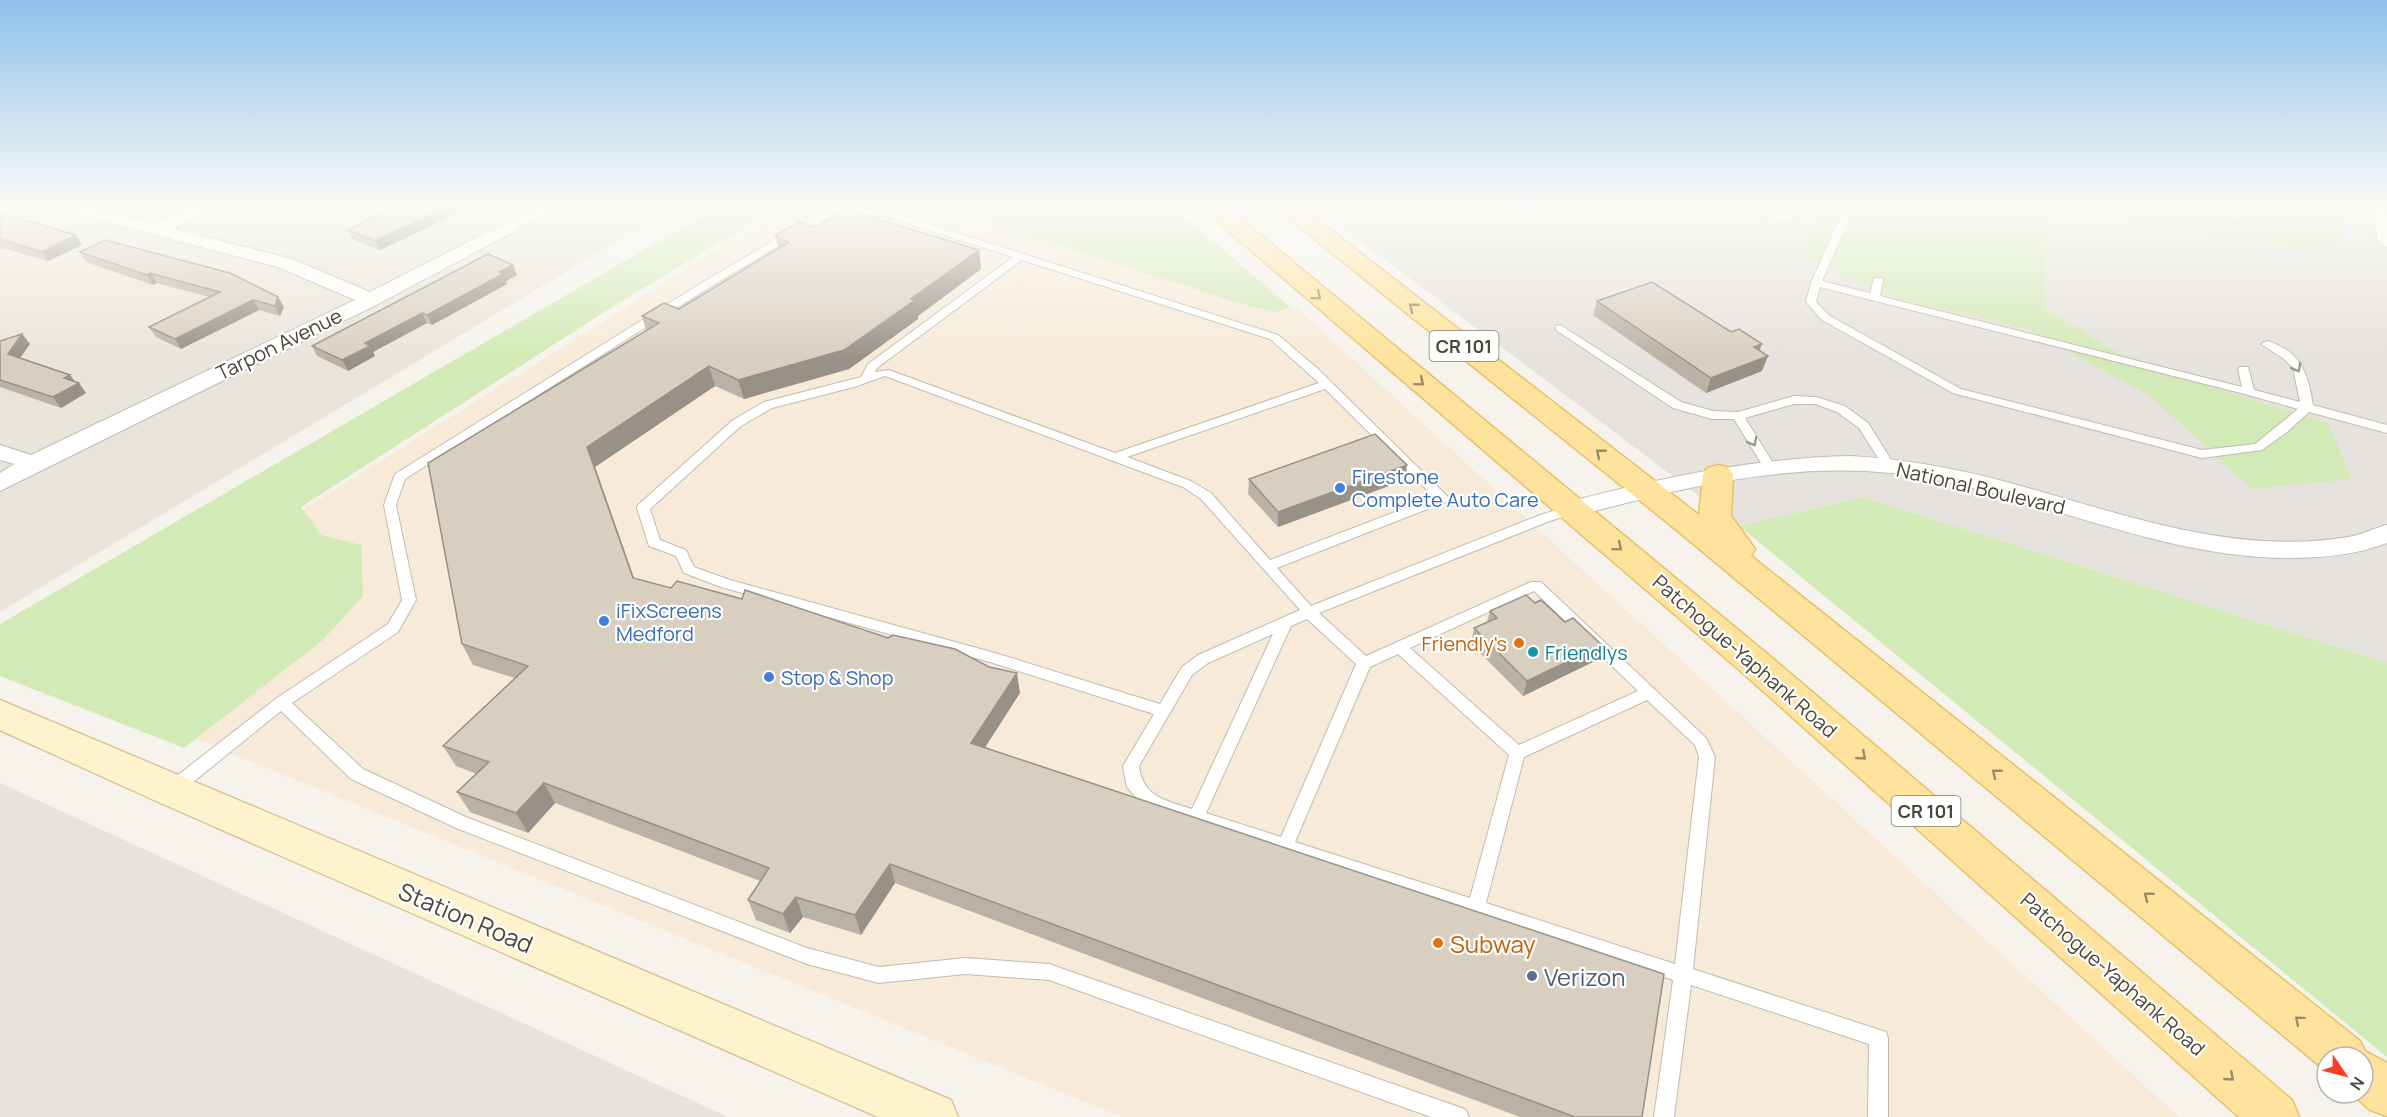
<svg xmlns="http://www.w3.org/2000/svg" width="2387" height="1117" viewBox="0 0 2387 1117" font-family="Manrope,sans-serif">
	<rect width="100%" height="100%" fill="#f6f3ec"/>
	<path fill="#eae5da" d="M0,204H679L0,612Z"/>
	<path fill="#f7ead8" d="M791,204H954L1298,309L2179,1117H1122L39,675Z"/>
	<path fill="#e6e2dd" d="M1311,204H2387V663L1863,497L1739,526Z
		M0,783L728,1117H0Z"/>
	<path fill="#d2eab5" d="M723,204H782L609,309L301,507L321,535L361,545L363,596L323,640L184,748L0,676V624Z
		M934,204H1170L1290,307L1276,312L1241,304Z
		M1825,204H2336L2345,243L2327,255L2130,217L2073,210L2044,217L2046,309L2136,364L2328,423L2352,479L2252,489L2150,396L2030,330L1897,298L1803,258Z
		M1863,497L2387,663V1057L1739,526Z"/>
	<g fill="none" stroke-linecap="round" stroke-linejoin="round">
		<g stroke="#c2bbae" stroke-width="2">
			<path id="lane" d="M1722,204H1739L1783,215L1788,204H1798L1791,219L1786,222Z
				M1846,204H1856L1822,281L1870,293L1874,278H1882L1883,280L1880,296L2242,387L2238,369L2240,367H2248L2254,390L2300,402L2293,368L2284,359L2261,344L2267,341C2301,351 2308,374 2313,405L2387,425V433L2309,412L2287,432L2262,450L2202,458L1953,393L1822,320L1806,302L1811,283ZM1820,287L2245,394L2298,409L2255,444L2202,450L1961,389L1830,316L1816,302Z
				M2231,204H2241L2238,219L2230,217Z
				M2357,204H2377L2386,208L2381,211Z
				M855,208L888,211L1278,335L1317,368L1449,498L1448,501L1277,568L1311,606L1540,515L1573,505L1578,506L1579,509L1578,512L1550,521L1319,613L1366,656L1531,582H1541L1706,738L1715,757L1693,969L1886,1032L1888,1038V1117H1868L1869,1044L1691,985L1674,1117H1654L1673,980L1144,807L1127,787L1123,766L1154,714L993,663L721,587L684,573L676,556L649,546L637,508L638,505L733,420L764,402L861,377L868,364L1013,257L884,216L855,214L822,220L716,283L405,479L396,505L416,600L398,632L292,703L363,769L468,818L807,948L879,967L965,958L1049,964L1459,1107L1466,1110L1469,1117H1431L1049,980L965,974L879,983L807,964L456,828L351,779L281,711L177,795L171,797L165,795L163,790L165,785L277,698L388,624L402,600L384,505L395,474L708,279L816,216ZM1022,260L1270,339L1319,383L1115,453L889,370L875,372L877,368ZM885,376L1183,487L1201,499L1300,610L1198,655L1182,667L1160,704L995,653L730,580L694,567L686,550L660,540L650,509L741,426L772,408L854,387ZM1325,389L1434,497L1270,560L1211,493L1191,481L1127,457ZM1534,591L1638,691L1519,745L1410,648ZM1307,619L1356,664L1281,837L1206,813L1291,626ZM1273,634L1192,809C1166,800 1143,798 1139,766L1192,675L1208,663ZM1398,654L1509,755L1470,898L1295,842L1370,667ZM1647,700L1695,745L1699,757L1675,964L1486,903L1524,757Z
				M1560,325L1681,402L1713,411L1738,412L1794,396L1816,397L1845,406L1868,423L1895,466L1889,470L1885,469L1859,428L1837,412L1815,404H1794L1745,418L1776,468L1770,472L1766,471L1734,419H1712L1673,408L1556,330V326Z"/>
		</g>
		<g stroke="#c2bbae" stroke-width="2">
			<path id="street" d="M48,204H80L154,224L198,204H223L174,229L292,259L370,292L542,204H566L378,304L0,491V473L14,464L0,460V445L31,455L355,300L278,267L51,208Z
				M2371,204H2387V247L2378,241Z
				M1851,456C1901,459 1950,467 1999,480C2113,510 2229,557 2348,537C2362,535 2374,528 2387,525V543C2355,555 2323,558 2289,558C2151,558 2026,488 1891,473C1783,462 1676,489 1573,517L1564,515L1561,509L1564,503C1659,478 1753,458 1851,456Z"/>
		</g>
		<g stroke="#d6c79b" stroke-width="3">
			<path id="secondary" d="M0,700L951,1100L958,1117H878L156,801L0,730Z"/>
		</g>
		<g stroke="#e6c16a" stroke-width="3">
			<path id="primary" d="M1197,204H1223L1771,657L2292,1100L2299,1117H2239L1745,675Z
				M1271,204H1297L1699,515L1703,475L1707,468L1718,465L1729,468L1733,475L1731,516L1755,549L1751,556L2360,1041L2365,1051L2387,1063V1116L2370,1110L2351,1093H2363V1057H2327V1072L1684,536Z"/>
		</g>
		<use href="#lane" fill="#fff" fill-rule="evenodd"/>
		<use href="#street" fill="#fff" fill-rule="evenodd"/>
		<use href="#secondary" fill="#fff3cd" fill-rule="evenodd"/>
		<use href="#primary" fill="#ffe39c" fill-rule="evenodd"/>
	</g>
	<path fill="#bab2a6" d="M472,206L380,250L352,239L348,230Z
		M0,213L76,235L82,245L48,261L3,248L0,249Z
		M815,227L979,250L981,269L918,316V319L849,369L744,399L715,386L595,467L634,578L1020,693L985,747L1642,1117H1520L895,883L861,935L803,917L790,933L756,920L748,900L760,881L555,803L528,833L470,812L457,792L477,774L456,766L443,746L515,678L473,665L462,644L646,330L642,316L679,309L778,248L775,236Z
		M80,252L278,297L284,307L280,316L259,310L181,349L156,337L149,327L209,297L157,283L153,285L86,262Z
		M517,275L506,281L507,284L432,325L427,323L373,352L375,356L348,371L317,356L312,346Z
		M1597,301L1759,351L1762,371L1706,393L1593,315Z
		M22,334L30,344L20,358L76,382L86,393L61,408L0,387V341Z
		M1249,479L1405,480L1278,527L1248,494Z
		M1535,603L1602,645L1597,660L1523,696L1471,644L1474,628L1487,622L1490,611Z"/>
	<path fill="#979187" d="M453,204H472V206L380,250L375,241Z
		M76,235L82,245L48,261L42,252Z
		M979,250L981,269L918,316V319L849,369L744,399L738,380L911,299Z
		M513,265L517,275L506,281L507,284L432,325L427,315L499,272Z
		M150,273L157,283L153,285L147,275Z
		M278,297L284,307L280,316L275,306Z
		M253,300L259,310L181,349L175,339Z
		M422,313L427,323L373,352L375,356L348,371L342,360L365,343Z
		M22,334L30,344L15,365L8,354Z
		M1762,344L1756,359L1754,347Z
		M1768,356L1762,371L1706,393L1711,378Z
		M709,366L715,386L595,467L641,598L633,578L587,447Z
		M70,375L77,384L79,383L86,393L61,408L53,397L64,378Z
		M1407,465L1405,480L1278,527V512Z
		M1602,645L1597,660L1523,696L1527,681Z
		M1017,673L1020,693L975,763L971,743Z
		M544,783L555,803L528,833L516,813Z
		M890,864L895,883L861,935L855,915Z
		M796,897L803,917L790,933L783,914Z"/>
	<path fill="#d8cfc1" stroke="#979187" stroke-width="1.5" d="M402,204H453L375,241L348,230Z
		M844,209L979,250L911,299L915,300L844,350L738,380L709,366L587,447L633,578L671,588L677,581L742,599L745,590L888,638L893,635L955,649L989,667L1017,673L971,743L1664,974L1642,1117H1575L890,864L855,915L796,897L783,914L748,900L769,868L544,783L516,813L457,792L489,762L443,746L528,666L462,644L428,463L659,323L642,316L664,303L679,309L789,242L775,236L799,222L815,227Z
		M0,213L76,235L42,252L0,239Z
		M105,240L230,273L278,297L275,306L253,300L175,339L149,327L220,292L150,273L147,275L80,252Z
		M488,254L513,265L499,272L503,274L427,315L422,313L365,343L370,346L342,360L312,346Z
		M1652,282L1731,332L1739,329L1762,344L1754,347L1768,356L1711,378L1597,301Z
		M22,334L8,354L70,375L64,378L79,383L53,397L0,380V341Z
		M1375,434L1407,465L1278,512L1249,479Z
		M1526,595L1535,603L1541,600L1565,622L1573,618L1602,645L1527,681L1474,628L1497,618L1490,611Z"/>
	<defs><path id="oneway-chevron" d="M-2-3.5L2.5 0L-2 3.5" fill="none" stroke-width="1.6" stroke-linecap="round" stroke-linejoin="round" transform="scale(1.5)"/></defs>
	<g stroke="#9c8c66">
		<use href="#oneway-chevron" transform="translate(1317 296) rotate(40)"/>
		<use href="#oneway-chevron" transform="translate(1413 307) rotate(-142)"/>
		<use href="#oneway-chevron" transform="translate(1420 382) rotate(40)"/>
		<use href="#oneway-chevron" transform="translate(1600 453) rotate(-141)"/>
		<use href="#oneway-chevron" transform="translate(1618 547) rotate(40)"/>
		<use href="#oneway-chevron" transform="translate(1862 756) rotate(41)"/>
		<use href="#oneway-chevron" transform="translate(1996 773) rotate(-141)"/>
		<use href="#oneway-chevron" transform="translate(2148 896) rotate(-141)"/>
		<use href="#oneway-chevron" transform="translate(2299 1020) rotate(-140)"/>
		<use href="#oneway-chevron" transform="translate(2230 1077) rotate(41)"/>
	</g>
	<g stroke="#9c9892">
		<use href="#oneway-chevron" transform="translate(2297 368) rotate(62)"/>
		<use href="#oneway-chevron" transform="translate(1753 442) rotate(62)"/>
	</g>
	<linearGradient id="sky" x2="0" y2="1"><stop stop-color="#8fc1ec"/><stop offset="0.57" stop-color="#fbfaf6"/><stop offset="1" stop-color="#fbfaf6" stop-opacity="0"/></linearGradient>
	<rect width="2387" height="361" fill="url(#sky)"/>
	<g fill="#3f7fe0" stroke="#fff" stroke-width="2">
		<circle cx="1340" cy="488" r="6"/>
		<circle cx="604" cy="621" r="6"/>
		<circle cx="769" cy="677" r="6"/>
	</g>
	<g fill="#e8710a" stroke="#fff" stroke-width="2">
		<circle cx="1519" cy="643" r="6"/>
		<circle cx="1438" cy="943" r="6"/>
	</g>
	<circle fill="#0f9aa8" stroke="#fff" stroke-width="2" cx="1533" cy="652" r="6"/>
	<circle fill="#5c6f8a" stroke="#fff" stroke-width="2" cx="1532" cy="976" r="6"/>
	<g text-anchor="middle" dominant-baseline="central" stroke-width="4.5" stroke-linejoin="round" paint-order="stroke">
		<g fill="#fff" stroke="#817c74" stroke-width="1.5">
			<rect x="1429.5" y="331" width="69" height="30" rx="4.5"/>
			<rect x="1891.5" y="796" width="69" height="30" rx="4.5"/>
		</g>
		<g font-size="18" font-weight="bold" fill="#4b4439">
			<text x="1464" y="346">CR 101</text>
			<text x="1926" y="811">CR 101</text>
		</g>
		<g font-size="20" fill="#4b4439" stroke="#fff">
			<text transform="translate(279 344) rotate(-26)">Tarpon Avenue</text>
			<text transform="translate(1981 488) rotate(13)">National Boulevard</text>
			<text transform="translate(1745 656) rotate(41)">Patchogue-Yaphank Road</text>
			<text transform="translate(2113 974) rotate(41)">Patchogue-Yaphank Road</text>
		</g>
		<g font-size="20" fill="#366cbe" stroke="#fff" text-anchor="start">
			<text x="1352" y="476">Firestone<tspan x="1352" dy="23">Complete Auto Care</tspan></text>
			<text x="616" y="610">iFixScreens<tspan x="616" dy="23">Medford</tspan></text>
			<text x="781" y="677">Stop &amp; Shop</text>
		</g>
		<g font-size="20" fill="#c56008" stroke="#fff" text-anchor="end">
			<text x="1507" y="643">Friendly's</text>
		</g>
		<g font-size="20" fill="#0d838f" stroke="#fff" text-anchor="start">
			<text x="1545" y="652">Friendlys</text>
		</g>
		<g font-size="24" fill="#4b4439" stroke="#fff">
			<text transform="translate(466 917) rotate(23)">Station Road</text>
		</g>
		<g font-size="24" fill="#c56008" stroke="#fff" text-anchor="start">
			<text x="1450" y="943">Subway</text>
		</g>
		<g font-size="24" fill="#4e5e75" stroke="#fff" text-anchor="start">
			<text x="1544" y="976">Verizon</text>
		</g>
	</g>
	<g transform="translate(2345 1075) rotate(125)"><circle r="28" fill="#ffffff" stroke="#b7b4b0" stroke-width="1.5"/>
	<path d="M0-4.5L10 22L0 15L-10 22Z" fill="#fc3f1d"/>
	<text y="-9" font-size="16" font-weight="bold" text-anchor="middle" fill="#4b4439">N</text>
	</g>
</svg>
